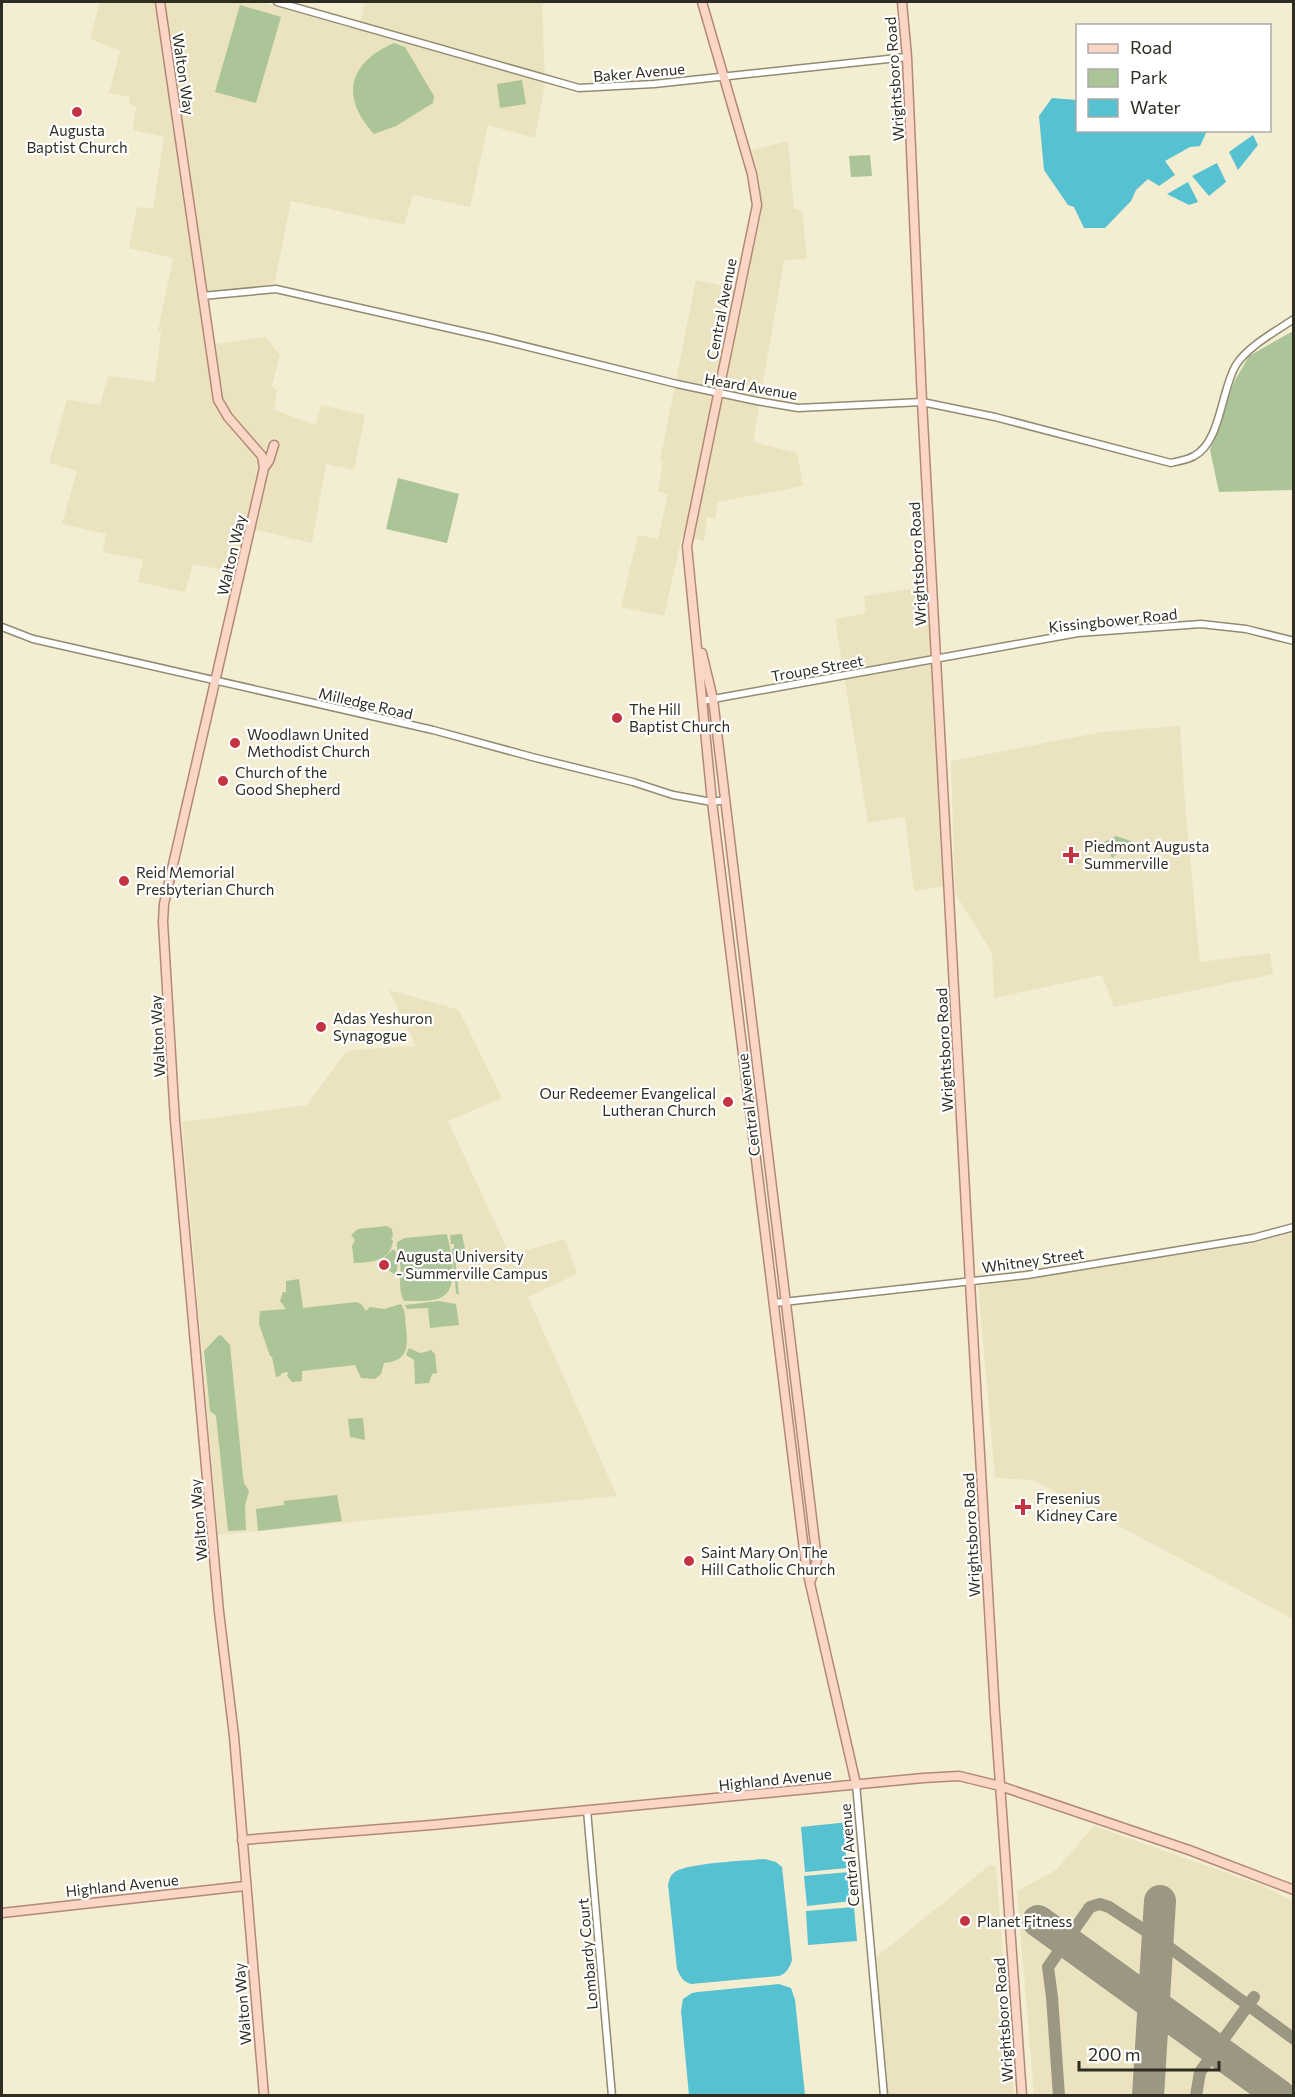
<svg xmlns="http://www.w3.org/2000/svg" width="1295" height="2097" viewBox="0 0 1295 2097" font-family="Commissioner,sans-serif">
	<rect width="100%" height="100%" fill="#f3edd1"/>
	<path fill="#ebe3c0" d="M100,2H260L350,28L361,20L365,2H542L545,84L535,138L488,125L470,207L413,195L404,225L291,201L274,286L208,291L215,344L266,337L280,355L272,386L277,391L274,410L316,425L321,405L365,415L354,470L326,464L312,543L245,527L235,572L193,564L185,592L138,582L143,560L103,552L106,534L62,524L77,471L49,463L67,399L100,405L108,376L155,382L161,332L158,331L173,258L129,248L137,207L153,209L164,137L133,130L136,107L130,104L129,97L109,93L120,51L90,39Z
		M788,141L794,209L802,210L807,259L784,260L753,442L797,453L803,486L718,502L715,519L707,517L704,541L682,536L664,616L621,607L638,535L658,539L668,494L658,491L663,462L660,461L696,280L745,291L761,212L759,178L752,150Z
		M928,586L945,886L914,891L905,817L868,823L835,619L866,613L864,596Z
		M1180,726L1186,817L1200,962L1270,953L1273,974L1114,1007L1102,975L994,998L992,953L955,893L951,761L1102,732Z
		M389,990L459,1010L502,1098L448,1121L510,1255L565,1239L577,1274L528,1297L617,1496L218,1535L182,1122L307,1105L345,1053L351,1050L416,1046Z
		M1293,1233H1294L1293,1619L1033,1480L995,1478L978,1286L1249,1244Z
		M1094,1826L1261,1885L1293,1901V2095H1034L1017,1891L1056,1870Z
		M990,1865L996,1867L1014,2095H888L875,1958Z"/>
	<path fill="#abc498" d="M240,5L281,17L256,103L215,92Z
		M394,43L405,47L434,96L433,103L396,126L374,134C340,97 348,63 394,43Z
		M522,80L526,104L500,108L497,84Z
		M870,155L872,176L851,177L849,156Z
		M1293,331V490L1219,492L1210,450L1234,382L1249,356Z
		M398,478L459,494L447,543L386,529Z
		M1116,836L1134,842L1112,858L1104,842Z
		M387,1226L392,1229L393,1236L391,1238L393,1241C390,1262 371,1262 354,1263L352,1246L355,1240L351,1235L358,1229Z
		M447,1234C450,1250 461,1286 442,1297C433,1302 414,1301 404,1301C397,1288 402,1276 400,1262C400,1255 396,1250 397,1242L405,1238Z
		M462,1234L466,1254L455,1256L459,1295L456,1293L452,1249L454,1248V1244H451L450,1235Z
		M392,1250H395L398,1262L396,1275L378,1264Z
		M299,1279L303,1308L356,1302L361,1304L366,1311L370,1307L384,1309L401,1304C406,1312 405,1320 406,1328C408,1348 408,1361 384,1363L381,1374L375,1379L361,1378L355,1365L302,1371V1381L292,1382L287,1376L288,1372L282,1373L280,1376L276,1377L272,1357L270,1356L259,1324L260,1311L286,1309L280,1301L283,1292H286V1281Z
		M439,1301L456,1304L459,1325L430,1328L428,1308L407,1309L405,1305Z
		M219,1335L222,1336L230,1345L243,1476L244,1483L249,1491L245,1505L246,1530L228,1531L216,1416L210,1411L204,1351Z
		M409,1348L420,1353L429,1351L430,1349L435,1354L437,1373L432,1374L429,1383L415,1384L414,1360L406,1355Z
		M363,1418L365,1440L350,1437L348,1419Z
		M337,1495L342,1521L258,1531L256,1509L284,1505V1501Z"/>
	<path fill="#56c1d0" d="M1052,98L1077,100L1078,130L1207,131L1200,146L1190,147L1165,161L1175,175L1159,186L1148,179L1136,190L1131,201L1105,228H1084L1074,207L1068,205L1044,170L1039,116Z
		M1253,135L1258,145L1238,170L1229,152Z
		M1217,163L1226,182L1209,196L1192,176Z
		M1188,182L1198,202L1189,205L1167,194Z
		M849,1822L852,1845L845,1846L847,1868L805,1872L801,1827Z
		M765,1859L776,1862L782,1867L792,1960C790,1967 786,1974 779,1976L691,1984C683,1982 680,1976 677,1969L668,1884C670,1879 670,1875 675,1872C688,1863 746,1861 765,1859Z
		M849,1872L852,1901L807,1906L804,1876Z
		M854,1907L857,1941L808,1945L806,1911Z
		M779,1984L791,1988L795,2000L805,2095H689L681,2011L683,1999L692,1993L698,1992Z"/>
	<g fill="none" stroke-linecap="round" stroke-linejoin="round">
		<path stroke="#9b9782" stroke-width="12" d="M1059,2096L1052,1997L1048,1967L1090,1907L1100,1904L1109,1907L1158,1939L1294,2039
			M1196,2096L1200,2072L1254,1997"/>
		<path stroke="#9b9782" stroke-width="32" d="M1038,1921L1280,2096
			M1148,2096L1160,1901"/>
		<g stroke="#918b72" stroke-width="9">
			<path id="minor" d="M277,2L579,88L654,84L907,57
				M202,296L276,289L492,338L677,384L757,401L798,408L922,402L995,417L1171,463C1179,461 1187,460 1194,456C1221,442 1221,390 1236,365C1247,347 1276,331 1294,319
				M2,627L33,639L433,730L532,757L633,782L673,795L712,802L725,800
				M702,701L1078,633L1201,624L1246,629L1294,641
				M774,1303L1027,1275L1253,1238L1294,1227
				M856,1784L884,2096
				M587,1810L612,2096"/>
		</g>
		<g stroke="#b28975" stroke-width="11">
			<path id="major" d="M160,2L218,400L228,417L262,456L264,468L164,904L163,922L175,1121L219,1612L234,1736L264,2096
				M702,2L752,174L757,205L687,546L712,802L806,1566L856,1784
				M902,2L907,57L922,402L970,1282L995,1713L1022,2096
				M264,468L269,461L274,445
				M702,653L713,699L817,1560L811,1580
				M242,1840L432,1825L923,1778L959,1776L1000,1786L1189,1850L1294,1890
				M2,1913L245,1886"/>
		</g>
		<use href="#minor" stroke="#fff" stroke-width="6"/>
		<use href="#major" stroke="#fbd6c7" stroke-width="8"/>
	</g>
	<g fill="#c33341" stroke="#fff" stroke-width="2">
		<circle cx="77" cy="112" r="6"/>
		<circle cx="617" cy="718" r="6"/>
		<circle cx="235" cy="743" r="6"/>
		<circle cx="223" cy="781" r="6"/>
		<path d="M1068 846h6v6h6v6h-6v6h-6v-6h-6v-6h6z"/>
		<circle cx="124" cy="881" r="6"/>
		<circle cx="321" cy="1027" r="6"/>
		<circle cx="728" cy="1102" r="6"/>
		<circle cx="384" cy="1265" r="6"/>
		<path d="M1020 1498h6v6h6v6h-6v6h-6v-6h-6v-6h6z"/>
		<circle cx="689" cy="1561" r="6"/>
		<circle cx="965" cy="1921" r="6"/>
	</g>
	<g text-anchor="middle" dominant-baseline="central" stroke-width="4.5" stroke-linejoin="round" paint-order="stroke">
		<g font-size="15" fill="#2f2d22" stroke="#fff">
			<text transform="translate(639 72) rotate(-5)">Baker Avenue</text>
			<text transform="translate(184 74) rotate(82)">Walton Way</text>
			<text transform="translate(894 79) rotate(-94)">Wrightsboro Road</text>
			<text transform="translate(721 309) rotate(-79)">Central Avenue</text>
			<text transform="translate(751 386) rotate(10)">Heard Avenue</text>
			<text transform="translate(231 555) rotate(-77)">Walton Way</text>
			<text transform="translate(917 564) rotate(-93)">Wrightsboro Road</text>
			<text transform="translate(1113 620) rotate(-6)">Kissingbower Road</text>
			<text transform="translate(817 668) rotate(-10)">Troupe Street</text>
			<text transform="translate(366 703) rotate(13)">Milledge Road</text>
			<text transform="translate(157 1036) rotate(-93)">Walton Way</text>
			<text transform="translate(944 1050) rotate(-93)">Wrightsboro Road</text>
			<text transform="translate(748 1105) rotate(-97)">Central Avenue</text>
			<text transform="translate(1033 1260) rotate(-8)">Whitney Street</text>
			<text transform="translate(198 1520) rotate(-95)">Walton Way</text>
			<text transform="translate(971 1535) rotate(-93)">Wrightsboro Road</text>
			<text transform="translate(775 1779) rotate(-6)">Highland Avenue</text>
			<text transform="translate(849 1855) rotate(-95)">Central Avenue</text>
			<text transform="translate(122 1885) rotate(-6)">Highland Avenue</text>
			<text transform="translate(587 1954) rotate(-95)">Lombardy Court</text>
			<text transform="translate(242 2004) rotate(-95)">Walton Way</text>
			<text transform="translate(1003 2020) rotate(-94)">Wrightsboro Road</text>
		</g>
		<g font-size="15" fill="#2f2d22" stroke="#fff" text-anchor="start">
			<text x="77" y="130" text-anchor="middle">Augusta<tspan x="77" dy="17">Baptist Church</tspan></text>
			<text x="629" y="709">The Hill<tspan x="629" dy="17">Baptist Church</tspan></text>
			<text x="247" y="734">Woodlawn United<tspan x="247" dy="17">Methodist Church</tspan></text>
			<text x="235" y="772">Church of the<tspan x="235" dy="17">Good Shepherd</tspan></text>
			<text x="1084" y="846">Piedmont Augusta<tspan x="1084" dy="17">Summerville</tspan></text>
			<text x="136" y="872">Reid Memorial<tspan x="136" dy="17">Presbyterian Church</tspan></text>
			<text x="333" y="1018">Adas Yeshuron<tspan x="333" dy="17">Synagogue</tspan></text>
			<text x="716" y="1093" text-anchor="end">Our Redeemer Evangelical<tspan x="716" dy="17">Lutheran Church</tspan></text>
			<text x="396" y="1256">Augusta University<tspan x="396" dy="17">- Summerville Campus</tspan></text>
			<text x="1036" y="1498">Fresenius<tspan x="1036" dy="17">Kidney Care</tspan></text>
			<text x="701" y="1552">Saint Mary On The<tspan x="701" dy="17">Hill Catholic Church</tspan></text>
			<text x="977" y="1921">Planet Fitness</text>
		</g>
	</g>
	<rect width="1295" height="2097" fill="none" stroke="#2f2d22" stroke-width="6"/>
	<rect x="1076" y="24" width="195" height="108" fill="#ffffff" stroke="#acaba7" stroke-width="1.5"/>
	<rect x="1088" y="44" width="30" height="9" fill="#fbd6c7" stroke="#acaba7" stroke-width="1.5"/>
	<text x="1130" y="54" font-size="18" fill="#2f2d22">Road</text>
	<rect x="1088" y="69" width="30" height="18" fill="#abc498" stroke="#acaba7" stroke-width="1.5"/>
	<text x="1130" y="84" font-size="18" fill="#2f2d22">Park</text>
	<rect x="1088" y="99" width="30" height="18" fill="#56c1d0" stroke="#acaba7" stroke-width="1.5"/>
	<text x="1130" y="114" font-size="18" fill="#2f2d22">Water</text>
	<path d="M1079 2061v9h140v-9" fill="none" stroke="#2f2d22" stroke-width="3"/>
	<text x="1088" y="2061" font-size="18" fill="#2f2d22" stroke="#ffffff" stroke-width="4.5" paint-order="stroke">200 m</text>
</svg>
